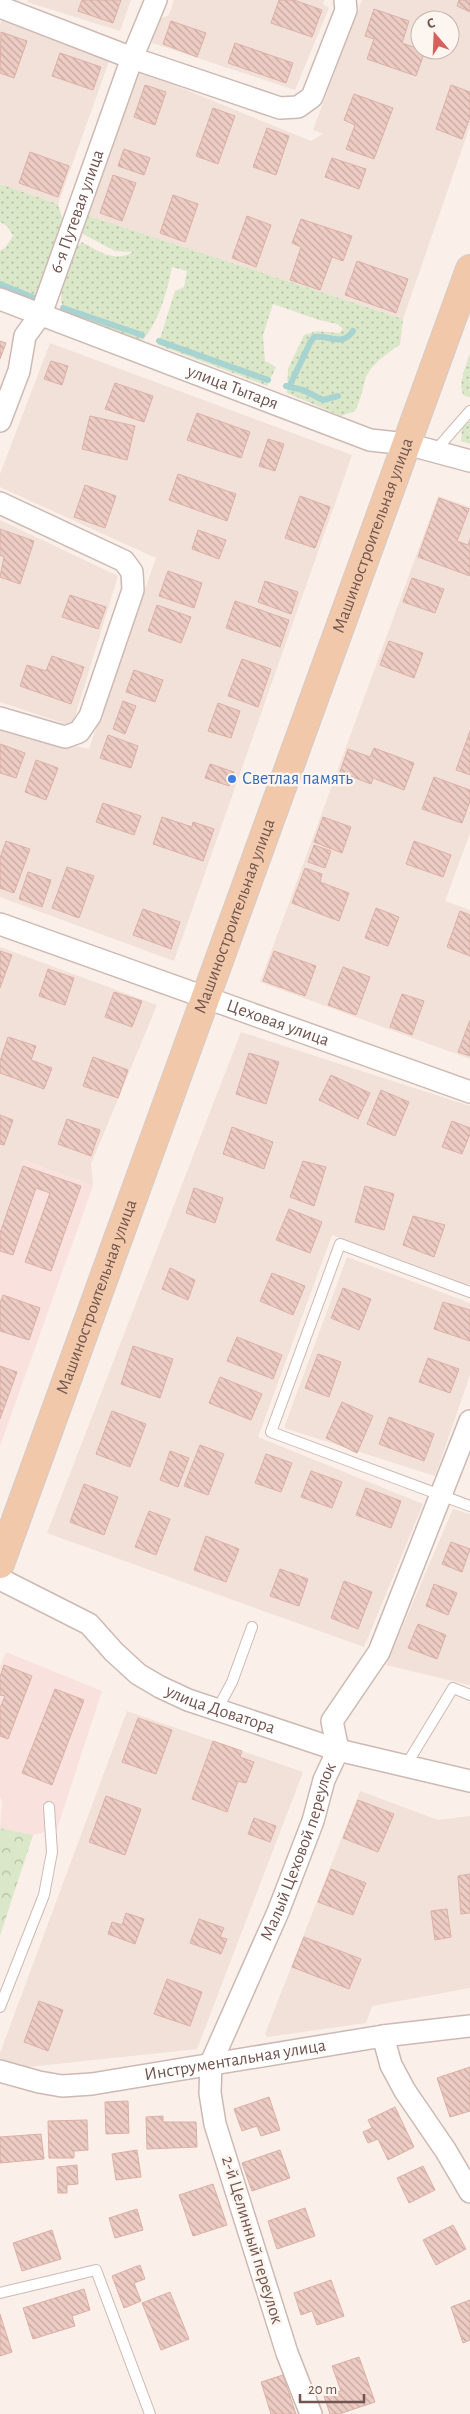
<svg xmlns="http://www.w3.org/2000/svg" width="470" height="2414" viewBox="0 0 470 2414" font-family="'Alegreya Sans',sans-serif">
	<defs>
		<pattern id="grass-dots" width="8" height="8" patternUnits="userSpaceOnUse" patternTransform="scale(1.25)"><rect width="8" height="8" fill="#dbe7c9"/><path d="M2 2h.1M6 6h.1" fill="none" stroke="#b6bea6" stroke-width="1.8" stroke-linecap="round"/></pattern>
		<pattern id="forest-crowns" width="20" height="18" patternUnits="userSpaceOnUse" patternTransform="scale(1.25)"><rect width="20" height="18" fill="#dbe7c9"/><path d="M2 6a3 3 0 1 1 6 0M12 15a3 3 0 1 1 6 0" fill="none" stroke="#b6bea6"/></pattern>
		<pattern id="building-back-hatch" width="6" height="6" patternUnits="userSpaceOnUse" patternTransform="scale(1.25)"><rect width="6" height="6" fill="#edccc4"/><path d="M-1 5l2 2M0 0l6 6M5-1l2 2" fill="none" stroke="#c4a8a2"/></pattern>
	</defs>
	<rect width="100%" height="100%" fill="#faf0e9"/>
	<path fill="#f1e1d8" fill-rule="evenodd" d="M28,0H131L120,31L27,2Z
		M174,0H324L323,4L329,8L295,90L152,43L154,27L160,19L169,15Z
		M362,0H470V126L403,319L86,215L140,71L311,141L323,134L313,130ZM420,20H450V50H420Z
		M3,18L111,56L58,204L0,184V24Z
		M50,343L352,455L174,961L0,897V728L89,749L156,558L0,487V474Z
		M438,496L470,507V833L445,901L470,910V1059L260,982Z
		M0,520L118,576L72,726L0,702Z
		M0,947L157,1005L91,1164L93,1186L24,1160L0,1230Z
		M241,1032L470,1106V1285L332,1235L258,1437L423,1504L364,1647L47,1533Z
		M347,1257L470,1303V1375L435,1476L284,1428Z
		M453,1509L470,1514V1685L386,1665Z
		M127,1711L303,1772L197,2049L28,2067L0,2059V2053Z
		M360,1791L438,1820L470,1816V1988L372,2006L366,2023L267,2037L265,2034Z"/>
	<path fill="#f9e1de" d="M24,1160L93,1186L0,1446V1230Z
		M6,1652L102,1691L57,1829L33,1835L0,1828L2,1801L0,1797V1667Z"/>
	<path fill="url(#grass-dots)" d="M0,184L58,204C60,212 65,223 65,230C62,259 33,262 44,293L37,306L0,290V251L5,248L13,236L7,226L0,222Z
		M86,215L403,319L400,345C387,353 370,365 365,380C362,391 361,400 355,411L341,416L287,393L288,369L304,335L317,331L339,333L343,329L337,324L319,320L273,304L263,335L265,361L276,367L267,386L158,345L175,291L184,287L187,271L172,267C167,292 159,321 143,340L113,333L63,313C58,291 64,257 82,242C99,251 114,263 133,252L115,251L83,234Z
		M470,353V397H469L463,395L461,386L463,374Z
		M470,421V444L461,441L462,428Z"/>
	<path fill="url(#forest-crowns)" d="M0,1828L33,1835L0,1936Z"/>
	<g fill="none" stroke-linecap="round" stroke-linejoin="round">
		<path stroke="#a7d3d1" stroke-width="6" d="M0,284L39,300
			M63,308L142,335
			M159,341L268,380
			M286,386L303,390L323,400L338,396
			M289,387L310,343L314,337C330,335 342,347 353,331"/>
	</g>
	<path fill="url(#building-back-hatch)" stroke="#ddb0a6" d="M82,0H121L113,23L78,11Z
		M279,0H294L322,10L312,37L271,23Z
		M459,0H470V12L457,6Z
		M374,9L409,21L402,43L425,51L416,76L367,59L374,39L365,36Z
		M171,21L206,33L197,57L163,44Z
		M1,32L27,41L14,78L0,73Z
		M235,43L293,63L286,83L228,63Z
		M60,53L101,67L93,90L52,76Z
		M145,85L166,92L155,125L134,117Z
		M451,85L470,92V117L462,139L436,129Z
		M354,94L393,108L374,159L346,149L355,125L344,120Z
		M213,108L235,116L218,164L196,156Z
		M267,128L289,136L276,175L253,167Z
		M124,149L150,158L144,175L118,166Z
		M30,152L69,166L58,197L19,183Z
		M332,158L366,169L359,189L325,177Z
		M113,175L136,183L122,221L100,213Z
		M173,195L198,204L185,242L160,233Z
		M247,216L271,225L256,267L232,258Z
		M301,219L352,236L343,261L332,257L320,290L290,280L301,247L292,243Z
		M357,261L408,279L396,313L345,295Z
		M0,341L6,343L0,359Z
		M51,361L68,366L62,385L44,379Z
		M115,383L153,396L144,422L105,409Z
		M197,413L250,432L241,458L187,440Z
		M90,416L135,426L127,460L82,449Z
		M268,439L284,444L275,471L259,466Z
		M178,474L236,494L227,521L169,500Z
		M85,485L116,496L105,528L74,517Z
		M300,496L330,507L315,548L285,538Z
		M439,498L469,509L457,541L468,545L470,539V576L418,557Z
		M0,529L34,541L20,584L0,577L4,557L0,555Z
		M198,530L226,540L219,559L192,549Z
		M168,571L202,583L194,608L159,596Z
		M412,578L444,589L435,613L403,602Z
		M265,581L298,592L291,614L258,602Z
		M70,595L106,607L98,629L62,617Z
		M235,601L289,620L280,647L226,628Z
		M157,605L191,617L181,643L148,631Z
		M389,641L423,653L414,678L380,665Z
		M52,656L84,667L71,704L20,686L27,665L46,671Z
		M242,659L271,669L258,707L228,696Z
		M134,670L163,680L155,702L126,692Z
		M123,701L136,706L125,734L113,729Z
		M218,703L240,711L231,738L208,731Z
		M470,731V775L456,770Z
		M108,735L138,746L131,768L100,758Z
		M0,744L25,753L16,778L0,773Z
		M374,748L414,763L404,790L373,778L371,784L340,772L348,749L370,757Z
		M36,760L58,768L46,800L25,792Z
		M210,764L234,772L229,786L205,778Z
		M434,777L470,790V801L462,823L422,809Z
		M103,803L141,816L134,835L96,822Z
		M162,817L192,827L193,822L214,829L203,861L153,844Z
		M323,817L351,827L342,853L314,842Z
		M6,841L30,849L14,893L0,888V858Z
		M414,841L451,855L443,877L406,864Z
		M314,845L331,851L325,868L308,862Z
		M67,867L94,876L79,918L52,908Z
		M305,868L322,874L320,882L349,893L339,921L292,903Z
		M28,872L51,880L42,907L19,899Z
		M376,908L399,917L388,946L365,938Z
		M143,909L180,922L171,949L133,935Z
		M460,911L470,915V956L447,947Z
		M0,951L12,955L0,988Z
		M274,951L316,966L305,996L263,981Z
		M343,967L370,977L356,1015L328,1005Z
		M48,969L74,978L65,1005L39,996Z
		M114,992L142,1001L132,1027L105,1017Z
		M402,994L424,1001L412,1035L390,1027Z
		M470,1020V1056L458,1052Z
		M8,1037L36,1046L31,1060L52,1068L44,1089L0,1073V1061Z
		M249,1053L279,1062L266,1104L236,1094Z
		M93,1057L128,1070L118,1098L83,1086Z
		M331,1075L370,1093L358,1119L319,1100Z
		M381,1090L409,1102L395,1136L367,1124Z
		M0,1115L13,1120L4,1145L0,1144Z
		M67,1119L100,1130L91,1156L58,1144Z
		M452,1121L470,1128V1134L462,1154L442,1147Z
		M232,1127L273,1142L264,1169L223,1154Z
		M303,1161L326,1167L314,1206L290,1197Z
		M23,1166L81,1186L51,1271L25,1262L50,1193L36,1188L13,1255L0,1251V1233Z
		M365,1186L394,1194L384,1230L355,1222Z
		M194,1188L223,1198L215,1223L186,1213Z
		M289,1209L322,1222L310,1253L276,1240Z
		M413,1216L445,1225L434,1257L403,1245Z
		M170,1268L195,1280L188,1300L162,1289Z
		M272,1273L305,1286L293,1315L260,1301Z
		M343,1288L371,1299L359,1330L331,1318Z
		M3,1295L40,1308L29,1340L0,1331V1303Z
		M443,1302L470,1310V1341L434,1329Z
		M237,1337L282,1355L273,1379L227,1361Z
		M133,1346L173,1359L160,1398L121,1384Z
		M318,1354L341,1362L329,1397L305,1388Z
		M428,1358L459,1369L450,1393L419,1382Z
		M0,1366L17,1372L0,1419Z
		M220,1377L262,1394L251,1420L209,1403Z
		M342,1402L373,1416L357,1453L326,1438Z
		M112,1411L146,1424L130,1467L96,1454Z
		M389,1417L434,1434L424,1461L379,1444Z
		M200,1445L224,1454L208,1495L184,1486Z
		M170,1451L189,1458L178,1487L160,1480Z
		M266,1454L292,1463L281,1492L255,1483Z
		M311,1471L342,1482L332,1508L301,1497Z
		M84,1484L118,1497L104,1535L70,1522Z
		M366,1488L401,1501L391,1528L356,1515Z
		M149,1511L170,1519L156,1555L135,1547Z
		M206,1536L239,1549L226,1582L194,1570Z
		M451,1542L470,1549L462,1572L442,1564Z
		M280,1569L308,1579L299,1606L270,1596Z
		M344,1581L372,1592L358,1629L331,1618Z
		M434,1584L457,1593L448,1615L426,1606Z
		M418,1624L446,1635L437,1659L408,1648Z
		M4,1665L32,1676L8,1739L0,1736V1708L5,1696L0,1695V1677Z
		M55,1689L84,1700L52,1785L22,1773Z
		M138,1718L172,1730L156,1774L122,1762Z
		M213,1741L242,1751L240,1757L254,1762L246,1783L238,1781L227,1812L192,1799Z
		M106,1796L141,1809L125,1855L89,1842Z
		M358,1800L394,1814L378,1852L343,1838Z
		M254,1818L276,1826L270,1842L248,1834Z
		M331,1869L366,1883L353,1915L318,1902Z
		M470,1874V1913L461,1914L458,1876Z
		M447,1909L451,1937L435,1940L431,1911Z
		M126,1913L144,1919L135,1944L108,1934L112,1922L122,1925Z
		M199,1919L224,1928L220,1937L227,1939L221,1954L190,1943Z
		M304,1937L361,1959L349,1989L292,1967Z
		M167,1979L202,1992L190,2026L154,2014Z
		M39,2001L63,2010L48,2051L24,2042Z
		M470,2067V2111L450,2117L437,2078Z
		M269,2097L280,2130L261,2136L257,2126L242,2131L234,2109Z
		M128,2101L129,2133L106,2134L105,2102Z
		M395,2107L414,2147L388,2160L378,2139L368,2143L363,2132L372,2128L368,2120Z
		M163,2116V2122H196L197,2147L147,2149L146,2117Z
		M87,2120L88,2150L74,2151V2158H49L48,2121Z
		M41,2134L44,2159L0,2163V2137Z
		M137,2150L141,2177L116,2180L112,2154Z
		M280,2150L290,2178L252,2191L242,2163Z
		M77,2165L78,2184L67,2185V2193H58L57,2167Z
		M423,2166L435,2190L409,2203L397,2178Z
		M213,2184L227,2225L193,2236L179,2195Z
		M305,2208L315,2236L277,2249L268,2221Z
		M137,2209L143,2230L115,2238L109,2218Z
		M453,2225L466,2249L436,2265L423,2240Z
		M52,2230L61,2259L22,2271L13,2243Z
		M140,2265L145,2279L134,2283L141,2301L124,2308L112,2276Z
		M331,2280L344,2316L317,2325L312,2311L301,2315L294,2293Z
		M84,2289L90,2310L72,2316L75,2326L33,2339L23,2308Z
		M170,2292L189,2339L161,2350L142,2303Z
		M470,2300V2340L463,2343L451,2307Z
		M0,2314L12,2352L0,2356Z
		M359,2357L375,2402L339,2414H330L324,2396L341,2391L332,2366Z
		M283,2375L296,2414H271L261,2382Z"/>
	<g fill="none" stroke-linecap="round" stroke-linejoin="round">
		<g stroke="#cdb9b3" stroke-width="12">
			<path id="lane" d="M435,451L470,411
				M470,1292L340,1244L271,1432L470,1506
				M217,1710L232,1682L252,1627
				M405,1767L453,1688L470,1695
				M0,2007L44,1895L52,1852L49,1807
				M0,2293L96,2270L150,2414"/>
		</g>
		<g stroke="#cdb9b3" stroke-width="24">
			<g id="street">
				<path d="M0,7L132,58L280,108L298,107L312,97L346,10L345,0"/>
				<path id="s1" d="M0,299L370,440L407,444L470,461"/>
				<path id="s2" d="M0,421L19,371L25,336L41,314L132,58L156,0"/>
				<path d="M0,503L124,561L132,572L133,590L90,716L79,732L65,737L0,718"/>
				<path id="s3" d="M0,924L470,1092"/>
				<path id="s4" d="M0,1579L89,1624L114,1652L138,1674L160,1687L188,1700L338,1750L470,1781"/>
				<path d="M383,2036L391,2065L405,2091L446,2151L470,2192"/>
				<path id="s5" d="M0,2071L39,2082L62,2086L92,2084L383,2036L470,2026"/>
				<path id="s6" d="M311,2414L287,2353L215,2124L210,2093L211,2063L278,1912L313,1821L324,1780L338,1750L332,1721L379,1652L470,1421"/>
			</g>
		</g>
		<g stroke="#d5ccca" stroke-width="30">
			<g id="primary">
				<path id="s7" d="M0,1564L470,269"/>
			</g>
		</g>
		<use href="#lane" stroke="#fff" stroke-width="10"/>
		<use href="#street" stroke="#fff" stroke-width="21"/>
		<use href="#primary" stroke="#f1c8a9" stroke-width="28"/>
	</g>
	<circle fill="#3f7fe0" stroke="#fdf5ef" stroke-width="2" cx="232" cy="779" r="5"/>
	<g text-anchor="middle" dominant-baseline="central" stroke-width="5" stroke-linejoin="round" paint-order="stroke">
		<g font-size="18" fill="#72554f" stroke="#fdf5ef">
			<text stroke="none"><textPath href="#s2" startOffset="225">6-я Путевая улица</textPath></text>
			<text stroke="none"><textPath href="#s1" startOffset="249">улица Тытаря</textPath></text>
			<text stroke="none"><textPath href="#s7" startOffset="1094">Машиностроительная улица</textPath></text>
			<text stroke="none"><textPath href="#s7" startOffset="689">Машиностроительная улица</textPath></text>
			<text stroke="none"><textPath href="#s3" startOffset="295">Цеховая улица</textPath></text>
			<text stroke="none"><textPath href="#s7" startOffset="284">Машиностроительная улица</textPath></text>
			<text stroke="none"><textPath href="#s4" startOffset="260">улица Доватора</textPath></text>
			<text stroke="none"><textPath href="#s6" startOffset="596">Малый Цеховой переулок</textPath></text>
			<text stroke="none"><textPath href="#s5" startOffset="239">Инструментальная улица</textPath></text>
			<text transform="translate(252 2240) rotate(73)">2-й Целинный переулок</text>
		</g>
		<g font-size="18" fill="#366cbe" stroke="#fdf5ef" text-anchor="start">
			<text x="242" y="779">Светлая память</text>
		</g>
	</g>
	<g transform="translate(435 35) rotate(341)"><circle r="24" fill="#fdf5ef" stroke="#c5b5af"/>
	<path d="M0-4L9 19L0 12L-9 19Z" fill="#d6605c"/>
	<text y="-8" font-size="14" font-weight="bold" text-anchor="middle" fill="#72554f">С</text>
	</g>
	<path d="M300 2394v8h64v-8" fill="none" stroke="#72554f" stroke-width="2.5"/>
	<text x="308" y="2394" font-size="15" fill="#72554f" stroke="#fdf5ef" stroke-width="4" paint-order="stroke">20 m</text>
</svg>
